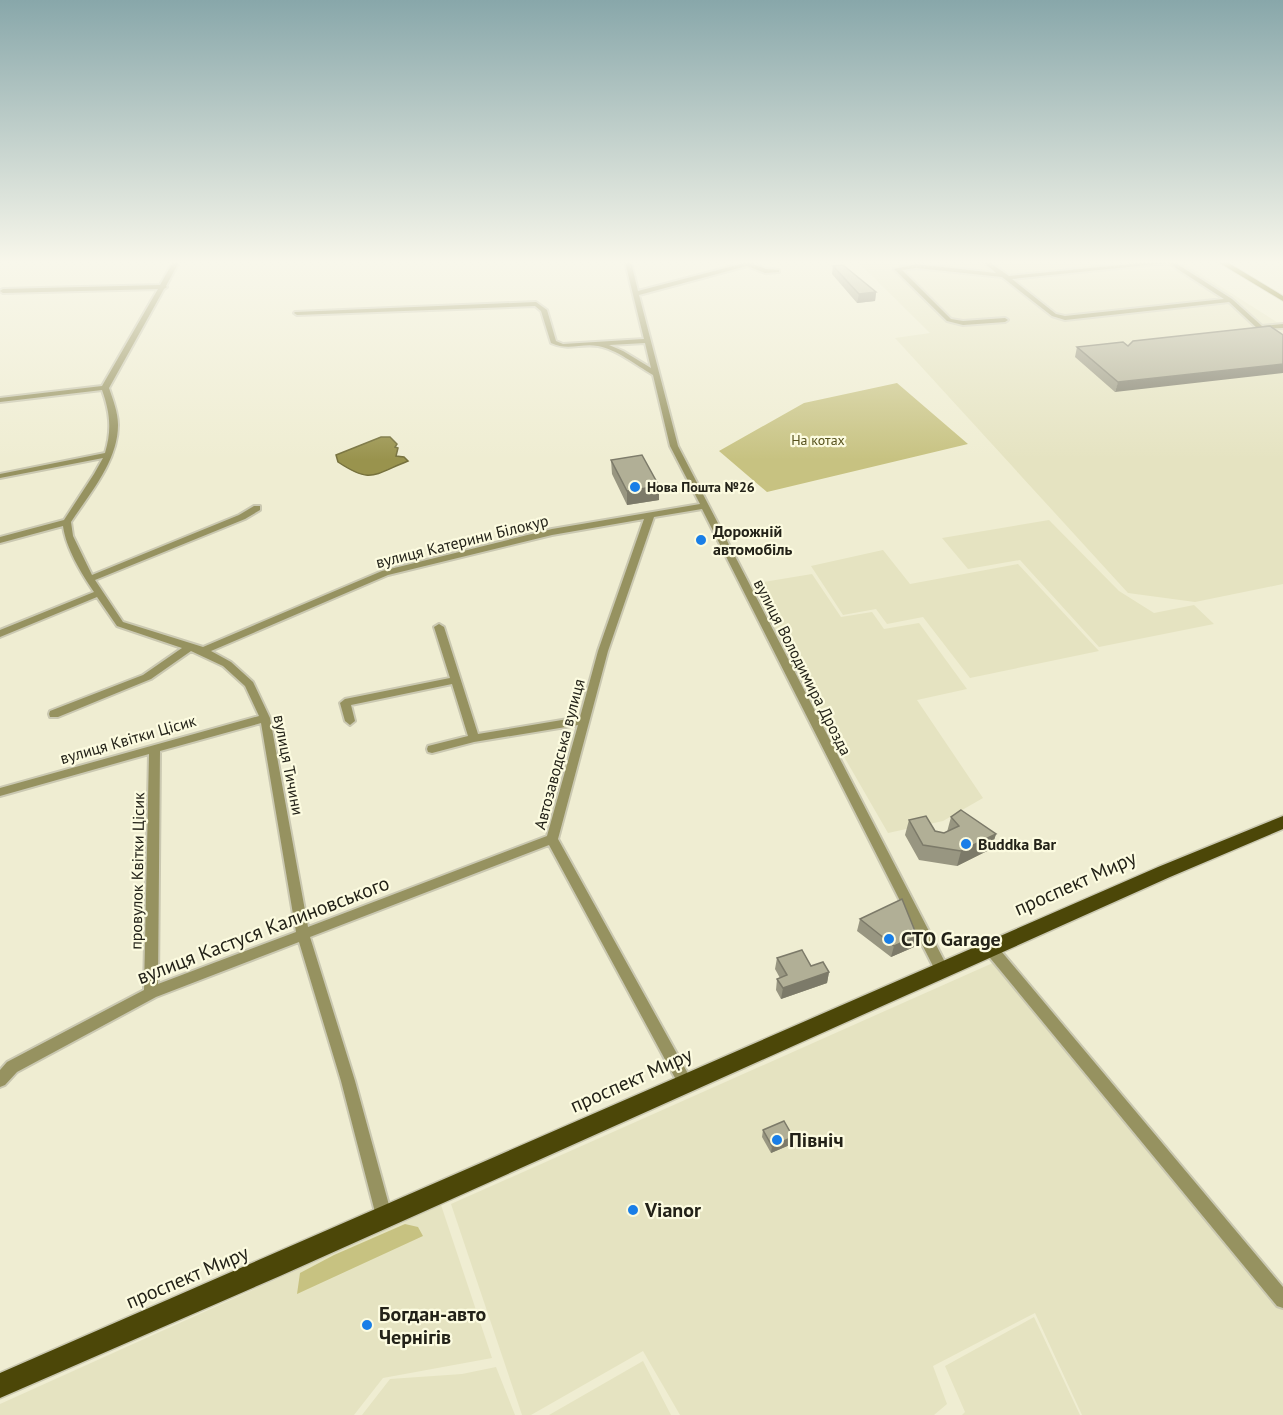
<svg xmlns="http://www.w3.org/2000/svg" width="1283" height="1415" viewBox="0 0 1283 1415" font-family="'PT Sans',sans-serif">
	<rect width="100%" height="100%" fill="#efedd2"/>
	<path fill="#e5e3c1" d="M858,262H1182L1283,326V584L1195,602L1128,593L895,338L930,333Z
		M1049,520L1119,591L1154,613L1194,605L1214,624L1099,647L1020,560L968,569L942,538Z
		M883,550L910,584L1018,564L1099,651L970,678L923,617L887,624L876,609L843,615L811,566Z
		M812,574L841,617L872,612L884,629L919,623L967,689L917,700L983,798L943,821L888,833L745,585Z
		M995,962L1283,1309V1415H1082L1035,1313L933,1366L947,1404L934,1415H680L643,1351L531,1415H522L451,1204Z
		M441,1205L492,1358L383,1378L354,1415H0V1404Z
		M1034,1317L1080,1415H962L965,1412L945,1366Z
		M643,1361L671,1415H549Z
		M496,1367L515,1415H362L390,1379L462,1374Z"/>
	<path fill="#c7c281" d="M897,383L968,444L767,492L719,451L804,403Z
		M405,1224L418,1227L423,1236L297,1294L300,1273L334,1255Z"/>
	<path fill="#99934d" stroke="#76713d" stroke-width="1.5" d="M381,437H390L397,444L395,447L398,448L396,456L404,457L408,461C373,475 371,484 338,462L336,455Z"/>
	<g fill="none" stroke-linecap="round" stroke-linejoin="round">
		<g stroke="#cac8b1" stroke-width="4">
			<path id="street" d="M173,262H179L166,286L167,287L164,289L109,388C113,400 118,412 118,425C118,461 90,493 71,522L73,536L92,575L239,515L254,506H260V510L245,519L95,580L123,622L203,647L382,571L552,529L700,504L670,446L653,375C636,365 616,349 598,346C581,343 568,351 551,343L541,311L535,306L297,315L294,313L295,312L536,302L547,310L556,341L563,344L644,339L625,262H631L638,291L748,262H757L753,264L766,269L779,270V272L765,273L747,266L639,295L678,446L947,966L949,970L947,974L942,976L937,974L702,509L654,517L608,651L558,839L691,1079L693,1084L691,1089L686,1091L681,1089L549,845L310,937L355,1081L392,1216L390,1222L384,1224L378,1222L376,1216L341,1081L299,942L156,997L17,1072L5,1085L0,1087V1070L7,1062L144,990L149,754L0,796V788L259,716L245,686L223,666L191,651L151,679L58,717H50L49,714L50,711L143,675L182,648L117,626L97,597L0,637V630L94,592C81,573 66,548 63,526L0,543V537L64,520L94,474L103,458L0,478V474L105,453C112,430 110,412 102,390L0,402V398L102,386L158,289L3,293L0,291L3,289L160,285ZM645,343L651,368L623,351L609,345ZM644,519L598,651L580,717L478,734L444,627L439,624L434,627L450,678L345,699L340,703L345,721L350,725L355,721L351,705L452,684L468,736L428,746L427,749L428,752L432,753L474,742L578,725L547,836L308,927L270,718L253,682L231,662L211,651L388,575L552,535ZM261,723L296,932L158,984L160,751Z
				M983,262H989L1009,276L1150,262H1174L1232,299L1262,326L1283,324V328L1258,329L1229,302L1065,320L1052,316L1002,277L916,268L902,270L951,319L963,321L1005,318L1008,320L1005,322L963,325L947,321L894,269L916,264L996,273ZM1168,263L1224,299L1065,316L1056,314L1012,279Z
				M991,944L996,945L1283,1287V1308L1277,1306L986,953L985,949L986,945Z"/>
		</g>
		<g stroke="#cac8b1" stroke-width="2">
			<path id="secondary" d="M1218,262H1227L1283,296V301Z"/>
		</g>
		<g stroke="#cac8b1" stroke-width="3">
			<path id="primary" d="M1283,816V829L1170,877L280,1276L0,1398V1373L1158,867Z"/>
		</g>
		<use href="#street" fill="#969260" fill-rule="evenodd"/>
		<use href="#secondary" fill="#6d6606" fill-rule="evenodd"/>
		<use href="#primary" fill="#4c4708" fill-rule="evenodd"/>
	</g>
	<path fill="#989681" d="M833,266L876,292L875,301L857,303L832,274Z
		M1133,341L1115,392L1075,357L1077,347L1128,346Z
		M611,460L659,500L627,505L612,474Z
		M951,817L996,834L991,849L957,866L919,860L905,835L909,820L935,831L944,833L947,832Z
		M860,919L914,947L891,957L857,931Z
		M777,958L811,966L829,972L827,983L781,999L776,990L777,979L780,978L775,969Z
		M763,1130L792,1144L771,1153L762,1137Z"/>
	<path fill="#7c7a69" d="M876,292L875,301L857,303L859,294Z
		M1283,364V373L1115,392L1118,382Z
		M659,486V500L627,505V491Z
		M996,834L991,849L957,866L961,851Z
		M917,936L914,947L891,957L894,946Z
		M829,972L827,983L781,999L783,988Z
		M793,1137L792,1144L771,1153L772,1146Z"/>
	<path fill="#b1af96" stroke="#7c7a69" stroke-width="1.5" d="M843,265L876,292L859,294L833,266Z
		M1270,326L1283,335V364L1118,382L1077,347L1123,342L1128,346L1133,341Z
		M642,455L659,486L627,491L611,460Z
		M961,810L996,834L961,851L923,845L909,820L926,816L935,831L944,833L959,826L951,817Z
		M902,899L917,936L894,946L860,919Z
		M802,950L811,966L823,962L829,972L783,988L777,979L787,975L777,958Z
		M784,1121L793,1137L772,1146L763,1130Z"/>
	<linearGradient id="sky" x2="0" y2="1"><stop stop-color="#88a7aa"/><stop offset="0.57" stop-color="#f8f7eb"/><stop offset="1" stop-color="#f8f7eb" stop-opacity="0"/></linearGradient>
	<rect width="1283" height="460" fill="url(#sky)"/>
	<g fill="#197ee7" stroke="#fcfbe0" stroke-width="2">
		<circle cx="635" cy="487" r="6"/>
		<circle cx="701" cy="540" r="6"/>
		<circle cx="966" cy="844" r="6"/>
		<circle cx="889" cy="939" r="6"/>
		<circle cx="777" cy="1140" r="6"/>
		<circle cx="633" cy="1210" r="6"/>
		<circle cx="367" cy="1325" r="6"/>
	</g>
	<g text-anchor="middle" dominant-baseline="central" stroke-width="4.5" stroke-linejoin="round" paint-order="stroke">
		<g font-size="14" fill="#57521d" stroke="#fcfbe0">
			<text x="818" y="440">На котах</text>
		</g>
		<g font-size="14" font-weight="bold" fill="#232218" stroke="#fcfbe0" text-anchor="start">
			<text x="647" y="487">Нова Пошта №26</text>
		</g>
		<g font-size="16" font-weight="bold" fill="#232218" stroke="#fcfbe0" text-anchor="start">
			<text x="713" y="531">Дорожній<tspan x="713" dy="18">автомобіль</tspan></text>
			<text x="978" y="844">Buddka Bar</text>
		</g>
		<g font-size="16" fill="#232218" stroke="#fcfbe0">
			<text transform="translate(462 541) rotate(-14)">вулиця Катерини Білокур</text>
			<text transform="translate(803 667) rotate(63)">вулиця Володимира Дрозда</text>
			<text transform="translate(128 739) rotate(-16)">вулиця Квітки Цісик</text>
			<text transform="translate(559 754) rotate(-75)">Автозаводська вулиця</text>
			<text transform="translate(289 765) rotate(79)">вулиця Тичини</text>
			<text transform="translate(137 871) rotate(-89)">провулок Квітки Цісик</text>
		</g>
		<g font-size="20" fill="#232218" stroke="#fcfbe0">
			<text transform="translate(1075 883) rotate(-24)">проспект Миру</text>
			<text transform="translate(263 930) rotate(-21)">вулиця Кастуся Калиновського</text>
			<text transform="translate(631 1080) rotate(-24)">проспект Миру</text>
			<text transform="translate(187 1277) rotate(-23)">проспект Миру</text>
		</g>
		<g font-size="20" font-weight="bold" fill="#232218" stroke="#fcfbe0" text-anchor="start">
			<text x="901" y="939">СТО Garage</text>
			<text x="789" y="1140">Північ</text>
			<text x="645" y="1210">Vianor</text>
			<text x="379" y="1314">Богдан-авто<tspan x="379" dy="23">Чернігів</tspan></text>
		</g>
	</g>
</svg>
